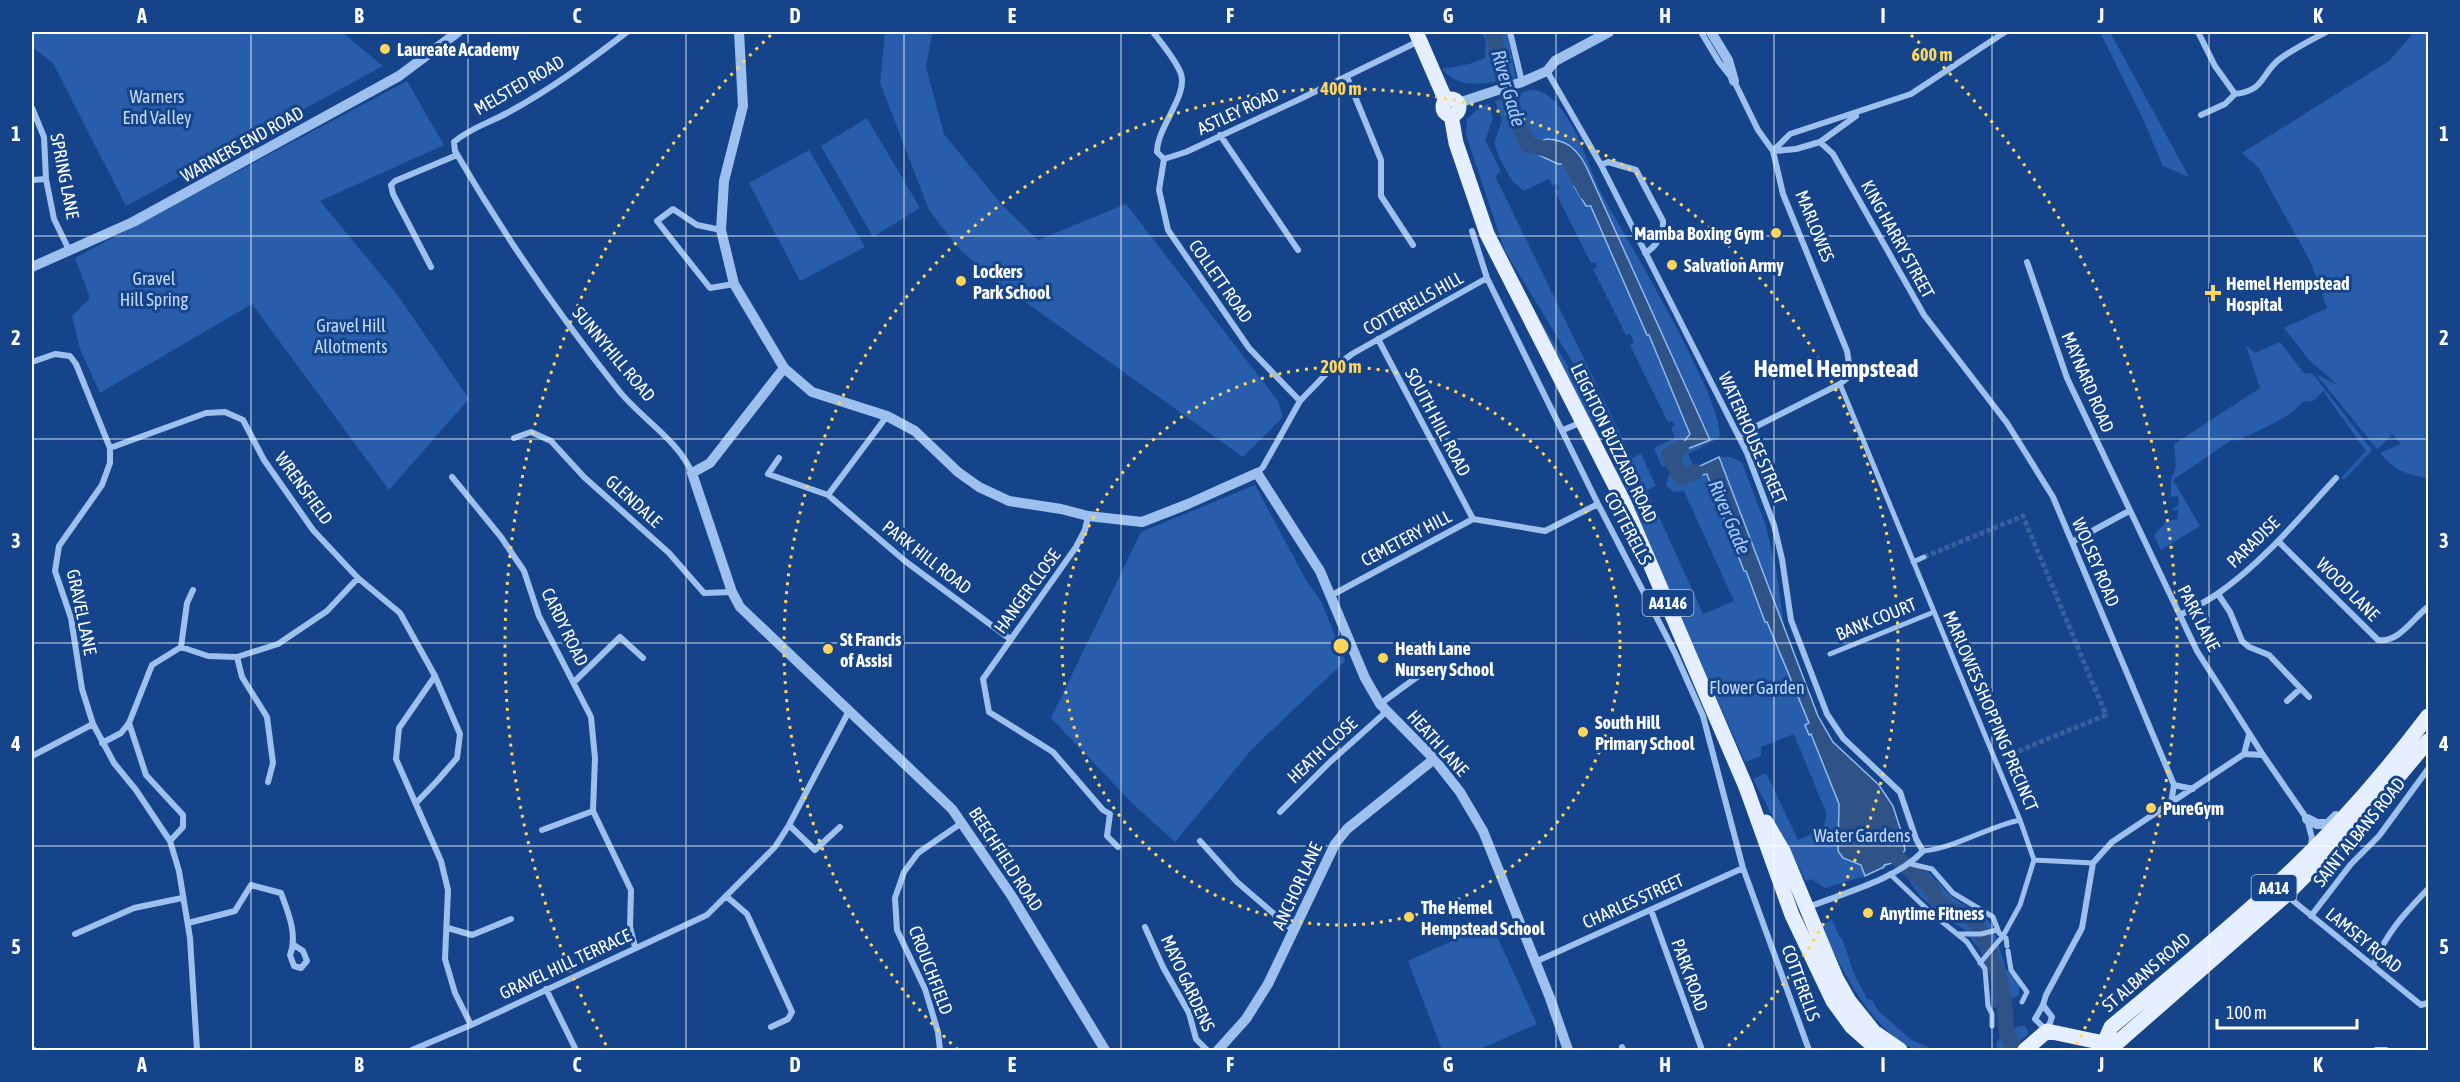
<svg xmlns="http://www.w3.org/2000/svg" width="2460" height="1082" viewBox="0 0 2460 1082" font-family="'Asap Condensed',sans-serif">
	<rect width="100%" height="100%" fill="#15448b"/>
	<path fill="#275daa" d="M32,32H342L383,66L126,206L53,63L32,47Z
		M885,32H959L932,33L926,67L944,134L1002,205L1038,240L1126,204L1278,401L1283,417L1243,457L1000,284L958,248L929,210L880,83Z
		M1481,32H1507L1516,78C1491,82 1460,92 1442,69L1469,64L1485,58L1486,41Z
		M2100,32H2110L2189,177L2163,166L2143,119Z
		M2414,32H2428V479C2406,473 2396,472 2380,453L2401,444L2389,431L2392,435L2377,449L2316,374L2339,386L2309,360L2284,328L2327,308L2311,263L2258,167L2242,153L2389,61Z
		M407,81L444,145L320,201L396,293L469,399L389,490L252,304L100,393L80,349L72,316L90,298L75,258Z
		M1530,90C1541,89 1550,96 1557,104C1581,130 1588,171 1606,202C1625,235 1729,410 1719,438L1688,454L1695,468C1712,460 1725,450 1742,463L1765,523L1776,568L1785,634L1818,716L1833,742L1887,795L1905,844L1903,855L1896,862L1865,876L1825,888L1811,879L1806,881L1753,779L1766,773L1798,840L1822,830L1827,815L1794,734L1761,747V756L1745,762L1617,473L1597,405L1600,392L1632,458L1641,454L1656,486L1647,490L1703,614L1734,601L1684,491L1673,492L1666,485L1669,474L1681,469L1683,473L1687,471L1680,458L1662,467L1654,448L1675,438L1671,428L1675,426L1672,421L1668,422L1630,345L1634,342L1630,334L1626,335L1593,269L1597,267L1595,262L1591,263L1555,191L1559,189L1557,184L1552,185L1549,179L1524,191L1513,182L1500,159L1494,143L1502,120L1495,101Z
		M1488,104L1493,118L1485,140L1501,172L1495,176L1597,385L1586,383L1582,378L1505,251L1466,135L1467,119L1479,108Z
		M867,118L920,208L873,237L821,146Z
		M809,150L865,247L800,281L749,183Z
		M1539,319L1578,382L1586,390L1592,401L1601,443Z
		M2280,342L2304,373L2313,374L2372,450L2344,480L2341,478L2366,451L2323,391L2313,401L2302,402C2292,418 2255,431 2237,441L2233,439L2173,480L2200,526L2161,550L2154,535L2167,521L2178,519V510H2171L2179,505L2178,496L2171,497V479L2176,467L2174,444L2260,388L2246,345L2255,353Z
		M1255,485L1306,580L1322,603L1345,661L1252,749L1175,842L1132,803L1051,718L1141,532Z
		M1927,871L1952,897L1988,920L1993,927L2006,970L2020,983L2019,995L1994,1008L1990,967L1983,954L1965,930L1942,916L1919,895L1908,879Z
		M1832,920L1840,938H1842L1853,971L1867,999L1872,1000L1878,1010L1910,1039L1934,1050C1929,1050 1921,1052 1916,1050C1872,1033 1839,965 1821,925Z
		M1491,923L1537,1024L1478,1050H1442L1408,961Z
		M2020,1026H2025L2029,1033L2010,1050H1999L1996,1046C1999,1034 2008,1030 2020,1026Z"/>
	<path fill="#2f5387" stroke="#8fbaf2" stroke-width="1.5" d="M1547,139C1567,140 1577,149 1586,166L1710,440L1672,455L1674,460L1670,463L1666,455L1680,447L1690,434L1687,427L1649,335H1647L1592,209L1591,206H1586L1574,186L1580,182L1573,164H1558L1526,149L1527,146Z
		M1719,457L1818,716L1833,742L1879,785L1893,806L1902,834L1905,850L1896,862L1884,865V867L1865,876L1861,865L1843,858L1838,851L1839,804L1811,734L1809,735L1805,725L1809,723L1767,622H1765L1746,571H1744L1722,513L1724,512L1721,506H1719L1707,474L1680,479L1675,471L1680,470L1683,474Z"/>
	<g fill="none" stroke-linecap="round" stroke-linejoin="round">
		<path stroke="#2f5387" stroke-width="16" d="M1493,32L1508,98L1528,145L1565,153L1587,193
			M1681,448L1669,455L1681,477L1695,472
			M1888,842L1898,859L1932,889L1937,900L1950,910L1974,919C1990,952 2001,973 2005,1012C2006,1025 2005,1037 2014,1047"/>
		<path stroke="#38609c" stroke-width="5" stroke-dasharray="5 2.5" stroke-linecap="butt" d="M1924,557L2023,516L2106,715L2004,757"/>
		<path stroke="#9dc0ef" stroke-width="5" d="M1840,384L2020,820L2034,860L2020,905L2003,936L1999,933L1993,917L1953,893L1932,869L1911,864
			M1913,562L1924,557
			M1830,654L1934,612
			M1923,851C1958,847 1987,827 2020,820
			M2034,860L2093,863
			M1890,874L1930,912L1967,942L1985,969L1988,1006L1992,1014V1026
			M1959,934H1981L1997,930
			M2008,951L2011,970L2027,992L2022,1002
			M1980,963L2003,936L2006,938L2007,946"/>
		<path stroke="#9dc0ef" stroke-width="6" d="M627,32C589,61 550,90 507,113C489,123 470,128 454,142L455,151C505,237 558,314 620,392C642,419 678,440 692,473
			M1153,32C1162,44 1176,60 1181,74C1188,96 1157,127 1157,152L1164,159
			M1510,32L1522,82
			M1701,32L1719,62L1734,81L1758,130L1773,151L1783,194L1847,351L1851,375L1840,384L1739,435
			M2198,32L2215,66L2235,94
			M1547,71L1601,165L1747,453L1774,525L1782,559L1791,620L1827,714L1843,738L1900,792L1916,839L1923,851C1896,880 1843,893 1806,908
			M1347,77L1381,160V196L1413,245
			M32,108L44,137L46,179L54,219L69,250
			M2201,115L2225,104L2235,94C2266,91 2261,72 2281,58C2295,48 2311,40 2326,32
			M1220,135L1298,250
			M1820,142L1833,154L1924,315L2007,423L2053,497L2174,785L2171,803
			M1773,151L1790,134L1911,94L2005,32
			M1774,151L1796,149L1820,142L1856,116
			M1164,159L1159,190L1168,230L1249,348L1300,401
			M1164,159L1186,152L1300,99L1419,41
			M1601,165L1608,162L1636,170L1663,221C1664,234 1656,247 1645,253
			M32,180L46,179
			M721,230L697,225L673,209L657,221L710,288L734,284
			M1472,231L1487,278L1598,504L1675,653L1703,716L1743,868L1809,1050
			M2027,262L2067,378L2197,651L2263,755L2307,819L2312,838L2311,846
			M431,267L393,194L391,185L395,181L457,155
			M1378,339L1473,519
			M32,362L55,354L70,356L76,364L110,448V463L102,485L59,546L55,571L71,618L82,689L93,724L114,763L136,790L170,841L179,871L190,938L197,1050
			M1563,430L1582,422
			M514,438L531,432L551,441L584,477L669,553L704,593L732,592
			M110,448L206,413L225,412L243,420L264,460L313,530L358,578L400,613L435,676L460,734L457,758L438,780L416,803
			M779,458L768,474L828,495L905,561L1010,639
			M1257,473L1263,467L1300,401L1327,373L1352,354L1487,278
			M452,477L501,537L524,571L539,616L591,717L595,758L593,811L631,890L630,927L635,947
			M828,495L887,416
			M1088,516L1085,530L1076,547L983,679L989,712L1053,752L1103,810L1110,814L1107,836L1118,847
			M2278,541L2378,640C2399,643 2413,618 2428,607
			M2072,542L2129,511
			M2218,594L2230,612L2242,641L2249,647L2269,655L2309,697
			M1332,595L1473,519L1545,531L1598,504
			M2180,615C2193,608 2208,601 2220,592C2264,561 2300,517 2336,478
			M181,647L187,603L193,590
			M237,657L242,677L267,717L273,763L268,782
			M435,676L399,728L396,759L441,861L448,890L445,959L455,993L471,1025
			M574,682L620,637L643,658
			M2287,701L2300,689
			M1380,704L1428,669
			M129,723L146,775L183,815V827L170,841
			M102,743L121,733L129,723L152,665L181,647L208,656L237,657L278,644L327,611L358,578
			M2244,754L2249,735
			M32,756L93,724
			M2174,785L2193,789
			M1280,812L1330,762L1387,711
			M789,825L815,850L840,827
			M542,830L593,811
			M1200,841L1237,882L1294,931
			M2286,895L2421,1005L2428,1003
			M726,896L747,914L792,1012L788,1019L771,1027
			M1651,910L1702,1050
			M2311,916L2351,864L2379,836L2428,769
			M188,923L235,911L251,885L281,893C288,912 298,935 290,955L294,966L301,968L307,961L303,951L294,945
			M1145,927L1163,967L1189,1013L1196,1039L1207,1050
			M448,928L472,935L511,919
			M75,934L134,908L182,898
			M1535,962L1743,868
			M2373,965C2387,932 2404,914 2428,889
			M546,989L576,1050
			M2043,1005L2052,1017L2047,1031L2035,1019L2043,1005L2046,995L2082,928L2093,863L2112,842L2244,754L2263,755
			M1622,1047L1623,1050
			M32,1049L34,1050
			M412,1050L471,1025L707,915L775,847L789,825L849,711
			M940,1050L938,1032L925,989L897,930L895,898L904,872L918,853L963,822
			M2376,1050H2386"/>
		<path stroke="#9dc0ef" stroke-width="10" d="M739,32L743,106L724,181L721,230L734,284L784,368L812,392L887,416L915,431L958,472L979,487L1009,501L1061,509L1088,516L1142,522L1188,504L1257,473L1320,571L1365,678L1380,704L1434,759L1460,792L1483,831L1550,998L1568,1050
			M1711,32L1728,60L1734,81
			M1458,103L1522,82L1547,71L1555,61L1609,32
			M32,267L133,222L399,76L458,32
			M784,368L710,463L692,473L732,592L740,607L952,809L1011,895L1105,1050
			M2307,819L2317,824H2328L2336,816
			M1218,1050L1246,1019L1268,984L1335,844L1347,829L1434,759"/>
		<path stroke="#e6efff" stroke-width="15" d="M1416,32L1446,101
			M1443 107a8 8 0 1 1 16 0a8 8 0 1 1-16 0Z
			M1451,115L1456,143L1487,234L1624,503L1746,787L1792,915L1833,1001L1852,1027L1878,1050
			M1766,822L1783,851L1836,978L1849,1001L1874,1032L1900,1050
			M2104,1043L2111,1027C2166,981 2222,935 2275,886C2331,835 2382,777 2428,716
			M2025,1050L2047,1031L2104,1043L2118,1042L2286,895L2368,813L2428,741"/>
	</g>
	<path fill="none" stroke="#fff" stroke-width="1.5" stroke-opacity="0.55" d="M251,32V1050M468,32V1050M686,32V1050M904,32V1050M1121,32V1050M1339,32V1050M1556,32V1050M1774,32V1050M1992,32V1050M2209,32V1050M32,236H2428M32,439H2428M32,643H2428M32,846H2428"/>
	<g fill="none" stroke="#ffd55c" stroke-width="3" stroke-dasharray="3 6">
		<circle cx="1341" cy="646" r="279"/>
		<path d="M958 1050A557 557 0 1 1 1724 1050"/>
		<path d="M606 1045A836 836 0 0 1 771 35M1911 35A836 836 0 0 1 2076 1045"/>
	</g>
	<g fill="#ffd55c" stroke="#15448b" stroke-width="2">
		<circle cx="385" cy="49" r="6"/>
		<circle cx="1776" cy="233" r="6"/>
		<circle cx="1672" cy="265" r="6"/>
		<circle cx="961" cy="281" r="6"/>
		<path d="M2210 284h6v6h6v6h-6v6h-6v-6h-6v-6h6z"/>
		<circle cx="828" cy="649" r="6"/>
		<circle cx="1383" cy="658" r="6"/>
		<circle cx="1583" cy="732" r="6"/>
		<circle cx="2151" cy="808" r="6"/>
		<circle cx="1868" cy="913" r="6"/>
		<circle cx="1409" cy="917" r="6"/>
	</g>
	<g text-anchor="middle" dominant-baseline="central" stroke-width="6" stroke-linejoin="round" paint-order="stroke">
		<g fill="#15448b" stroke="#b9c7dc" stroke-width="1.5">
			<rect x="1642.5" y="590" width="51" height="26" rx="4.5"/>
			<rect x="2251.5" y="875" width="45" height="26" rx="4.5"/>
		</g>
		<g font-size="16" font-weight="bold" fill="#fff">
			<text x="1668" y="603">A4146</text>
			<text x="2274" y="888">A414</text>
		</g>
		<g font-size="18" font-weight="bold" fill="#fff" stroke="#15448b" text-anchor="start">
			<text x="397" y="49">Laureate Academy</text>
			<text x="1764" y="233" text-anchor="end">Mamba Boxing Gym</text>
			<text x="1684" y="265">Salvation Army</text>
			<text x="973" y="271">Lockers<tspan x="973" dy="21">Park School</tspan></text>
			<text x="2226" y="283">Hemel Hempstead<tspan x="2226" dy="21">Hospital</tspan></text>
			<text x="840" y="639">St Francis<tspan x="840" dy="21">of Assisi</tspan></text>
			<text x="1395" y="648">Heath Lane<tspan x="1395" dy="21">Nursery School</tspan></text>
			<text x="1595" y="722">South Hill<tspan x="1595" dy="21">Primary School</tspan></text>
			<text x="2163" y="808">PureGym</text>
			<text x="1421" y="907">The Hemel<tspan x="1421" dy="21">Hempstead School</tspan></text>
			<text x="1880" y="913">Anytime Fitness</text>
		</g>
		<g font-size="18" fill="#fff" stroke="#15448b">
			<text transform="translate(519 85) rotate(-30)">MELSTED ROAD</text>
			<text transform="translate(1238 111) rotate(-25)">ASTLEY ROAD</text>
			<text transform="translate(242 144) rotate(-29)">WARNERS END ROAD</text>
			<text transform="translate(65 176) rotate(79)">SPRING LANE</text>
			<text transform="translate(1815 226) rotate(68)">MARLOWES</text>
			<text transform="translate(1898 239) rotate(61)">KING HARRY STREET</text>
			<text transform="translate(1221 281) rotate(55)">COLLETT ROAD</text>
			<text transform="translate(1413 303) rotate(-29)">COTTERELLS HILL</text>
			<text transform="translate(614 354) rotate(50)">SUNNYHILL ROAD</text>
			<text transform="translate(2088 382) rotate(67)">MAYNARD ROAD</text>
			<text transform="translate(1438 422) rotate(62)">SOUTH HILL ROAD</text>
			<text transform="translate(1753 438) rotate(66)">WATERHOUSE STREET</text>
			<text transform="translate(1614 443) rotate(64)">LEIGHTON BUZZARD ROAD</text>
			<text transform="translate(304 488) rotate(54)">WRENSFIELD</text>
			<text transform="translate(634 501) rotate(42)">GLENDALE</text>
			<text transform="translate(1628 528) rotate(62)">COTTERELLS</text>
			<text transform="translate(1406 538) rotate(-28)">CEMETERY HILL</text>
			<text transform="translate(2253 542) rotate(-44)">PARADISE</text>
			<text transform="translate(927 557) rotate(38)">PARK HILL ROAD</text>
			<text transform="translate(2096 562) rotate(67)">WOLSEY ROAD</text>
			<text transform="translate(2348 589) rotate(45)">WOOD LANE</text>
			<text transform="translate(1027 591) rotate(-54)">HANGER CLOSE</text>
			<text transform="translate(82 612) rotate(78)">GRAVEL LANE</text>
			<text transform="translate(2199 618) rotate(63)">PARK LANE</text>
			<text transform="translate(1876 619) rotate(-22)">BANK COURT</text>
			<text transform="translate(565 627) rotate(64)">CARDY ROAD</text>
			<text transform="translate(1991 711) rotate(67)">MARLOWES SHOPPING PRECINCT</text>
			<text transform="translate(1438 743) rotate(48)">HEATH LANE</text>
			<text transform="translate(1322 750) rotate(-43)">HEATH CLOSE</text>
			<text transform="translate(2359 832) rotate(-51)">SAINT ALBANS ROAD</text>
			<text transform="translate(1006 859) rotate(57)">BEECHFIELD ROAD</text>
			<text transform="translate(1297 886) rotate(-65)">ANCHOR LANE</text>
			<text transform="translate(1633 901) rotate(-24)">CHARLES STREET</text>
			<text transform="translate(2364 940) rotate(39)">LAMSEY ROAD</text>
			<text transform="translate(565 964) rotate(-25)">GRAVEL HILL TERRACE</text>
			<text transform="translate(931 970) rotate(69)">CROUCHFIELD</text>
			<text transform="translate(2146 972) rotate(-41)">ST ALBANS ROAD</text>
			<text transform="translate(1690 975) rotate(70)">PARK ROAD</text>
			<text transform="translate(1188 983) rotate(65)">MAYO GARDENS</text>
			<text transform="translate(1801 983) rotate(70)">COTTERELLS</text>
		</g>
		<g font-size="18" fill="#c3dbfb" stroke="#15448b">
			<text x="157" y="96">Warners<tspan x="157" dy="21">End Valley</tspan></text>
			<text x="154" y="278">Gravel<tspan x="154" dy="21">Hill Spring</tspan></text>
			<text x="351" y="325">Gravel Hill<tspan x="351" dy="21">Allotments</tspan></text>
			<text x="1757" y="687">Flower Garden</text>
			<text x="1862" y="835">Water Gardens</text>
		</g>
		<g font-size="20" font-style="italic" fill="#a9caf7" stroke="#15448b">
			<text transform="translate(1509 88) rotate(74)">River Gade</text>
			<text transform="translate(1730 517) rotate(67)">River Gade</text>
		</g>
		<g font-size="24" font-weight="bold" fill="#fff" stroke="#15448b">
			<text x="1836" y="368">Hemel Hempstead</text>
		</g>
	</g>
	<circle cx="1341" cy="646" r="9" fill="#ffd55c" stroke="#15448b" stroke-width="3"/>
	<g font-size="18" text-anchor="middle" font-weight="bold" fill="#ffd55c" stroke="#15448b" stroke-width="6" stroke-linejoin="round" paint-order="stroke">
		<text x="1932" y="61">600 m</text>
		<text x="1341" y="95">400 m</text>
		<text x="1341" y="373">200 m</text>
	</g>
	<rect width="2460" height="1082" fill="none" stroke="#15448b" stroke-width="66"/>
	<path d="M2217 1019v9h140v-9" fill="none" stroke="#ffffff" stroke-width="3"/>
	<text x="2226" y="1019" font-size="18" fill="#ffffff" stroke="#15448b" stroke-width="4.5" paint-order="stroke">100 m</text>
	<rect x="33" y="33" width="2394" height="1016" fill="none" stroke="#fff" stroke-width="2"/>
	<g font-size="20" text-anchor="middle" font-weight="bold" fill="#fff">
		<text x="142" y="23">A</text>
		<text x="359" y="23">B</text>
		<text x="577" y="23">C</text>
		<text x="795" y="23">D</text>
		<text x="1012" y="23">E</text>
		<text x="1230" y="23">F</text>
		<text x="1448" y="23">G</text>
		<text x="1665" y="23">H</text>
		<text x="1883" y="23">I</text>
		<text x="2101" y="23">J</text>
		<text x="2318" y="23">K</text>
		<text x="16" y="141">1</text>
		<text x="2444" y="141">1</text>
		<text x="16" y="345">2</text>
		<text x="2444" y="345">2</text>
		<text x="16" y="548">3</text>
		<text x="2444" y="548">3</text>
		<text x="16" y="751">4</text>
		<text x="2444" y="751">4</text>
		<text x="16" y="954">5</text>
		<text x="2444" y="954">5</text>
		<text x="142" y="1072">A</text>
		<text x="359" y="1072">B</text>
		<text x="577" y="1072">C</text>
		<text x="795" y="1072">D</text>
		<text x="1012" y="1072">E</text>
		<text x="1230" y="1072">F</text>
		<text x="1448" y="1072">G</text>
		<text x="1665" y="1072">H</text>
		<text x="1883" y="1072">I</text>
		<text x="2101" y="1072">J</text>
		<text x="2318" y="1072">K</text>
	</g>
</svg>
